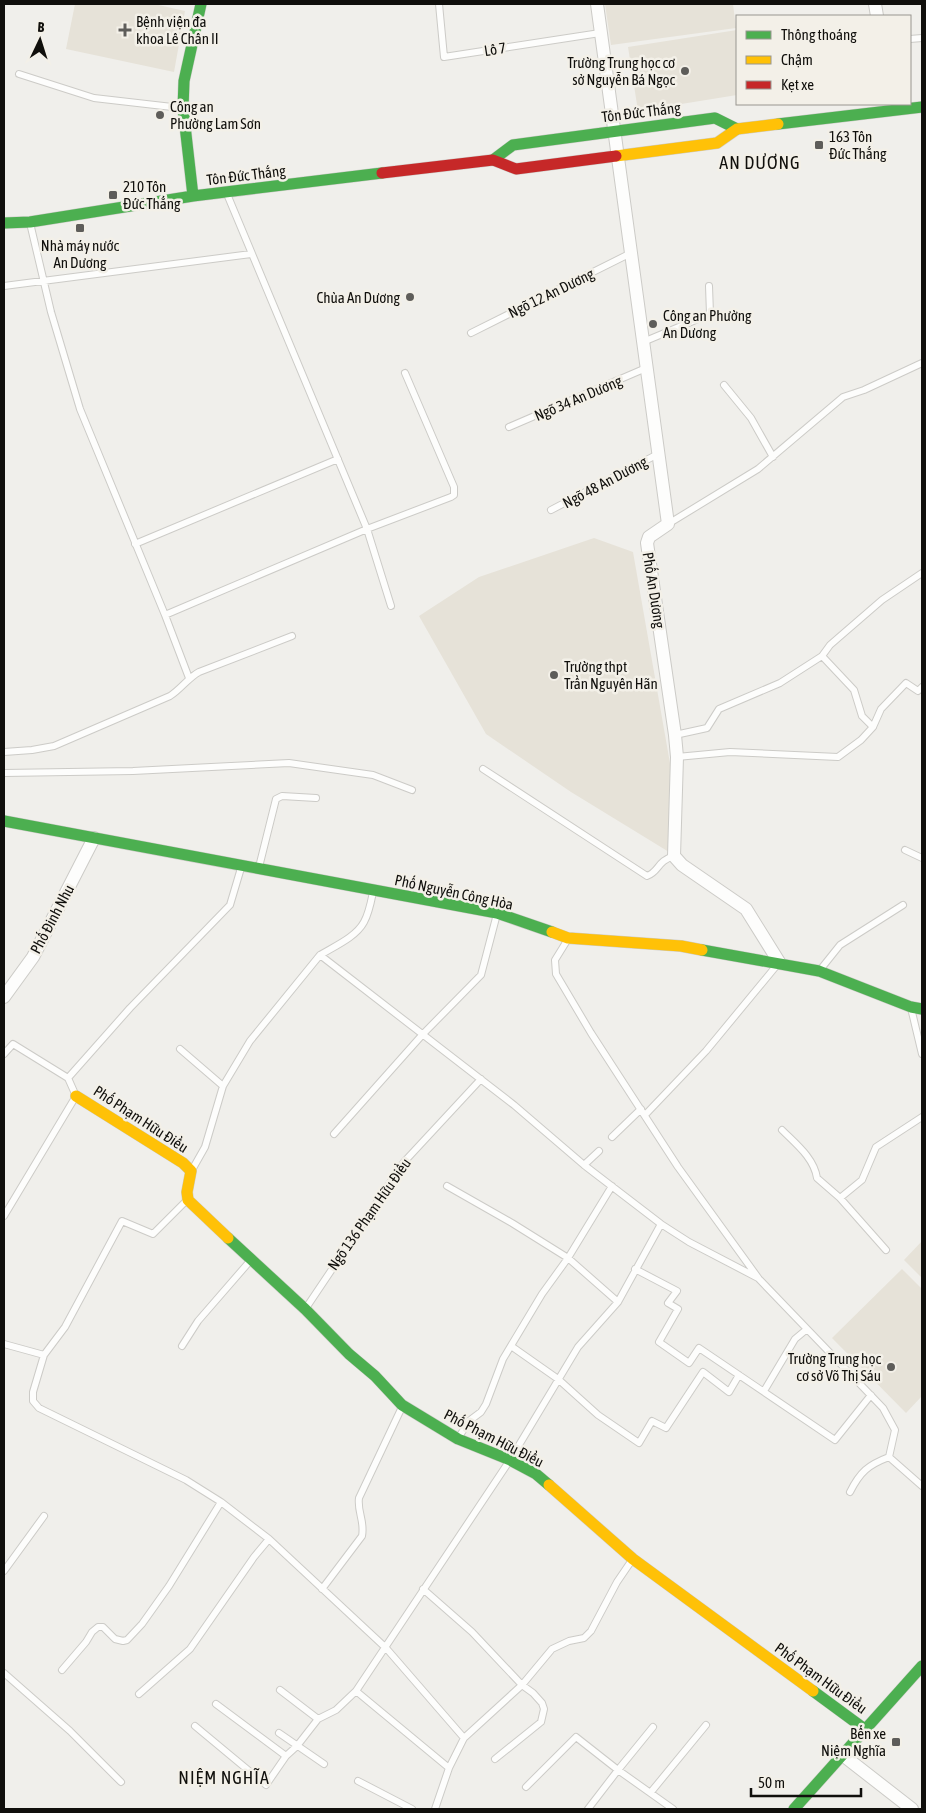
<svg xmlns="http://www.w3.org/2000/svg" width="926" height="1813" viewBox="0 0 926 1813" font-family="'Asap Condensed',sans-serif">
	<rect width="100%" height="100%" fill="#f0efeb"/>
	<path fill="#e6e2d8" d="M75,4H154L185,11L174,72L66,49Z
		M605,4H733L736,28L611,45Z
		M737,30V95L638,111L628,47Z
		M594,538L633,552L671,769L669,852L571,792L486,734L419,616L479,577Z
		M922,1241V1278L904,1260Z
		M902,1269L922,1289V1396L906,1413L832,1338Z"/>
	<g fill="none" stroke-linecap="round" stroke-linejoin="round">
		<g stroke="#cccbc7" stroke-width="8">
			<path id="lane" d="M439,4L444,57L600,33
				M910,39L922,38
				M19,74L94,98L181,108
				M227,194L367,529L391,606
				M30,223L51,312L80,409L165,615L189,678
				M4,286L251,254
				M471,333L631,253
				M643,342L710,314L709,286
				M724,385L751,418L773,457
				M509,427L646,368
				M551,510L658,454
				M668,524L758,469L843,397L864,390L922,363
				M135,544L338,459
				M165,615L367,529L451,497L454,495V487L405,373
				M873,727L862,716L854,690L822,656L830,645L882,600L922,573
				M675,735L707,728L719,709L780,683L822,656
				M4,752L32,750L54,746L170,696C181,689 188,678 199,672L292,636
				M677,757L730,752L838,757L861,740L873,727L881,709L906,683L918,691L922,687
				M483,769L647,876C659,872 657,861 674,856
				M4,773L133,771L289,763L373,775L412,790
				M905,850L922,858
				M259,867L276,799L282,796L316,798
				M373,892C371,902 369,913 364,922C356,937 335,946 320,955L514,1105L584,1165L661,1224L689,1242L758,1278
				M568,939L555,960L556,974L591,1033L678,1167L759,1279L883,1408L895,1430L889,1457L922,1486
				M820,970L840,945L903,905
				M911,1008L922,1054
				M180,1049L223,1086
				M4,1054L13,1044L68,1078
				M645,1115L706,1051L777,965
				M782,1130C796,1144 814,1158 817,1178L840,1198L886,1250
				M334,1134L423,1034L481,975L497,914
				M612,1137L641,1109
				M584,1165L599,1151
				M192,1170L205,1147L223,1086L250,1041L320,955
				M447,1186L512,1223L568,1258L618,1302
				M840,1198L862,1180L876,1147L922,1117
				M187,1200L153,1234L122,1221L65,1327L44,1355L33,1392V1401L39,1408L186,1480L221,1502L269,1539L386,1648L464,1738
				M4,1216L76,1096L68,1078L130,1008L230,905L241,868
				M635,1269L677,1291L668,1303L678,1309L659,1342L689,1363L699,1348L835,1440L871,1395
				M306,1308L404,1162L481,1079
				M4,1344L44,1355
				M182,1346L198,1321L250,1261
				M511,1346L558,1379L598,1415L639,1443L652,1421L666,1428L703,1372L729,1392L739,1375
				M764,1391L795,1339L807,1329
				M459,1437L469,1421L481,1412L486,1404L503,1359L542,1294L568,1258L612,1186
				M850,1492C860,1472 868,1465 889,1457
				M4,1571L44,1516
				M322,1589L362,1536C365,1521 357,1512 359,1498L402,1407
				M423,1589L472,1632L522,1685L533,1693L542,1703L544,1709L541,1722L495,1759
				M62,1670L86,1642L92,1632L98,1627H103L115,1639L123,1641L127,1640L142,1624L169,1586L221,1502
				M4,1673L70,1731L121,1782
				M280,1690L318,1719
				M356,1691L449,1768
				M139,1694L190,1649L254,1557L269,1539
				M216,1704L286,1756
				M195,1726L266,1785L286,1756L297,1746L318,1719L336,1710L356,1691L510,1460L578,1347L618,1302L661,1224
				M279,1733L324,1764
				M358,1781L412,1809
				M526,1787L576,1737L618,1770L653,1727
				M651,1792L706,1725
				M435,1809L449,1768L464,1738L522,1685L552,1649L569,1641L584,1638L591,1631L617,1582L632,1560
				M588,1809L618,1770L673,1809"/>
		</g>
		<g stroke="#cccbc7" stroke-width="14">
			<path id="street" d="M597,4L668,524L649,537L647,543L675,735L677,757L674,856L682,865L746,909L779,962
				M875,4L877,16
				M4,997L33,957L94,838
				M844,1756L912,1809"/>
		</g>
		<g stroke="#cccbc7" stroke-width="12">
			<path id="fast" d="M778,124L922,107
				M493,160L513,145L715,118L737,129
				M193,196L183,108L184,81L201,4
				M4,223L30,222L193,196L382,173
				M4,821L497,913L552,932
				M702,950L819,971L911,1007L922,1009
				M228,1238L305,1309L349,1354L375,1376L402,1405L458,1439L510,1460L536,1474L549,1485
				M813,1691L866,1730
				M794,1809L922,1666"/>
		</g>
		<g stroke="#cccbc7" stroke-width="12">
			<path id="slow" d="M616,156L717,143L737,129L778,124
				M552,932L568,938L681,946L702,950
				M76,1096L183,1163L191,1171L187,1192L188,1200L228,1238
				M549,1485L633,1559L813,1691"/>
		</g>
		<g stroke="#cccbc7" stroke-width="12">
			<path id="jam" d="M382,173L493,160L516,169L616,156"/>
		</g>
		<use href="#lane" stroke="#fdfdfc" stroke-width="6"/>
		<use href="#street" stroke="#fdfdfc" stroke-width="12"/>
		<use href="#fast" stroke="#4caf50" stroke-width="11"/>
		<use href="#slow" stroke="#ffc107" stroke-width="11"/>
		<use href="#jam" stroke="#c62828" stroke-width="11"/>
	</g>
	<g fill="#5e5d5a" stroke="#f3f0e8" stroke-width="2">
		<path d="M122.5 22.5h5v5h5v5h-5v5h-5v-5h-5v-5h5z"/>
		<circle cx="685" cy="71" r="5"/>
		<circle cx="160" cy="115" r="5"/>
		<rect x="814" y="140" width="10" height="10" rx="2.5"/>
		<rect x="108" y="190" width="10" height="10" rx="2.5"/>
		<rect x="75" y="223" width="10" height="10" rx="2.5"/>
		<circle cx="410" cy="297" r="5"/>
		<circle cx="653" cy="324" r="5"/>
		<circle cx="554" cy="675" r="5"/>
		<circle cx="891" cy="1367" r="5"/>
		<rect x="891" y="1737" width="10" height="10" rx="2.5"/>
	</g>
	<g text-anchor="middle" dominant-baseline="central" stroke-width="5" stroke-linejoin="round" paint-order="stroke">
		<g font-size="15" fill="#100f0c" stroke="#f3f0e8" text-anchor="start">
			<text x="136" y="21">Bệnh viện đa<tspan x="136" dy="17">khoa Lê Chân II</tspan></text>
			<text x="675" y="62" text-anchor="end">Trường Trung học cơ<tspan x="675" dy="17">sở Nguyễn Bá Ngọc</tspan></text>
			<text x="170" y="106">Công an<tspan x="170" dy="17">Phường Lam Sơn</tspan></text>
			<text x="829" y="136">163 Tôn<tspan x="829" dy="17">Đức Thắng</tspan></text>
			<text x="123" y="186">210 Tôn<tspan x="123" dy="17">Đức Thắng</tspan></text>
			<text x="80" y="245" text-anchor="middle">Nhà máy nước<tspan x="80" dy="17">An Dương</tspan></text>
			<text x="400" y="297" text-anchor="end">Chùa An Dương</text>
			<text x="663" y="315">Công an Phường<tspan x="663" dy="17">An Dương</tspan></text>
			<text x="564" y="666">Trường thpt<tspan x="564" dy="17">Trần Nguyên Hãn</tspan></text>
			<text x="881" y="1358" text-anchor="end">Trường Trung học<tspan x="881" dy="17">cơ sở Võ Thị Sáu</tspan></text>
			<text x="886" y="1733" text-anchor="end">Bến xe<tspan x="886" dy="17">Niệm Nghĩa</tspan></text>
		</g>
		<g font-size="15" fill="#100f0c" stroke="#f3f0e8">
			<text transform="translate(495 49) rotate(-9)">Lô 7</text>
			<text transform="translate(641 112) rotate(-7)">Tôn Đức Thắng</text>
			<text transform="translate(246 175) rotate(-7)">Tôn Đức Thắng</text>
			<text transform="translate(551 293) rotate(-26)">Ngõ 12 An Dương</text>
			<text transform="translate(578 398) rotate(-23)">Ngõ 34 An Dương</text>
			<text transform="translate(605 482) rotate(-28)">Ngõ 48 An Dương</text>
			<text transform="translate(654 590) rotate(81)">Phố An Dương</text>
			<text transform="translate(454 892) rotate(12)">Phố Nguyễn Công Hòa</text>
			<text transform="translate(52 919) rotate(-62)">Phố Đinh Nhu</text>
			<text transform="translate(141 1119) rotate(33)">Phố Phạm Hữu Điều</text>
			<text transform="translate(369 1214) rotate(-55)">Ngõ 136 Phạm Hữu Điều</text>
			<text transform="translate(494 1438) rotate(27)">Phố Phạm Hữu Điều</text>
			<text transform="translate(821 1678) rotate(36)">Phố Phạm Hữu Điều</text>
		</g>
		<g font-size="18" letter-spacing="1" fill="#100f0c" stroke="#f3f0e8">
			<text x="760" y="162">AN DƯƠNG</text>
			<text x="224" y="1777">NIỆM NGHĨA</text>
		</g>
	</g>
	<rect width="926" height="1813" fill="none" stroke="#100f0c" stroke-width="10"/>
	<rect x="736" y="15" width="175" height="90" fill="#f3f0e8" stroke="#989690"/>
	<rect x="746" y="31" width="25" height="8" fill="#4caf50" stroke="#989690"/>
	<text x="781" y="40" font-size="15" fill="#100f0c">Thông thoáng</text>
	<rect x="746" y="56" width="25" height="8" fill="#ffc107" stroke="#989690"/>
	<text x="781" y="65" font-size="15" fill="#100f0c">Chậm</text>
	<rect x="746" y="81" width="25" height="8" fill="#c62828" stroke="#989690"/>
	<text x="781" y="90" font-size="15" fill="#100f0c">Kẹt xe</text>
	<g transform="translate(40 40) rotate(4)" stroke="#f3f0e8" stroke-width="4" paint-order="stroke">
	<path d="M0-4L9 19L0 12L-9 19Z" fill="#100f0c"/>
	<text y="-8" font-size="14" font-weight="bold" text-anchor="middle" fill="#100f0c">B</text>
	</g>
	<path d="M751 1788v8h110v-8" fill="none" stroke="#100f0c" stroke-width="2.5"/>
	<text x="758" y="1788" font-size="15" fill="#100f0c" stroke="#f3f0e8" stroke-width="4" paint-order="stroke">50 m</text>
</svg>
